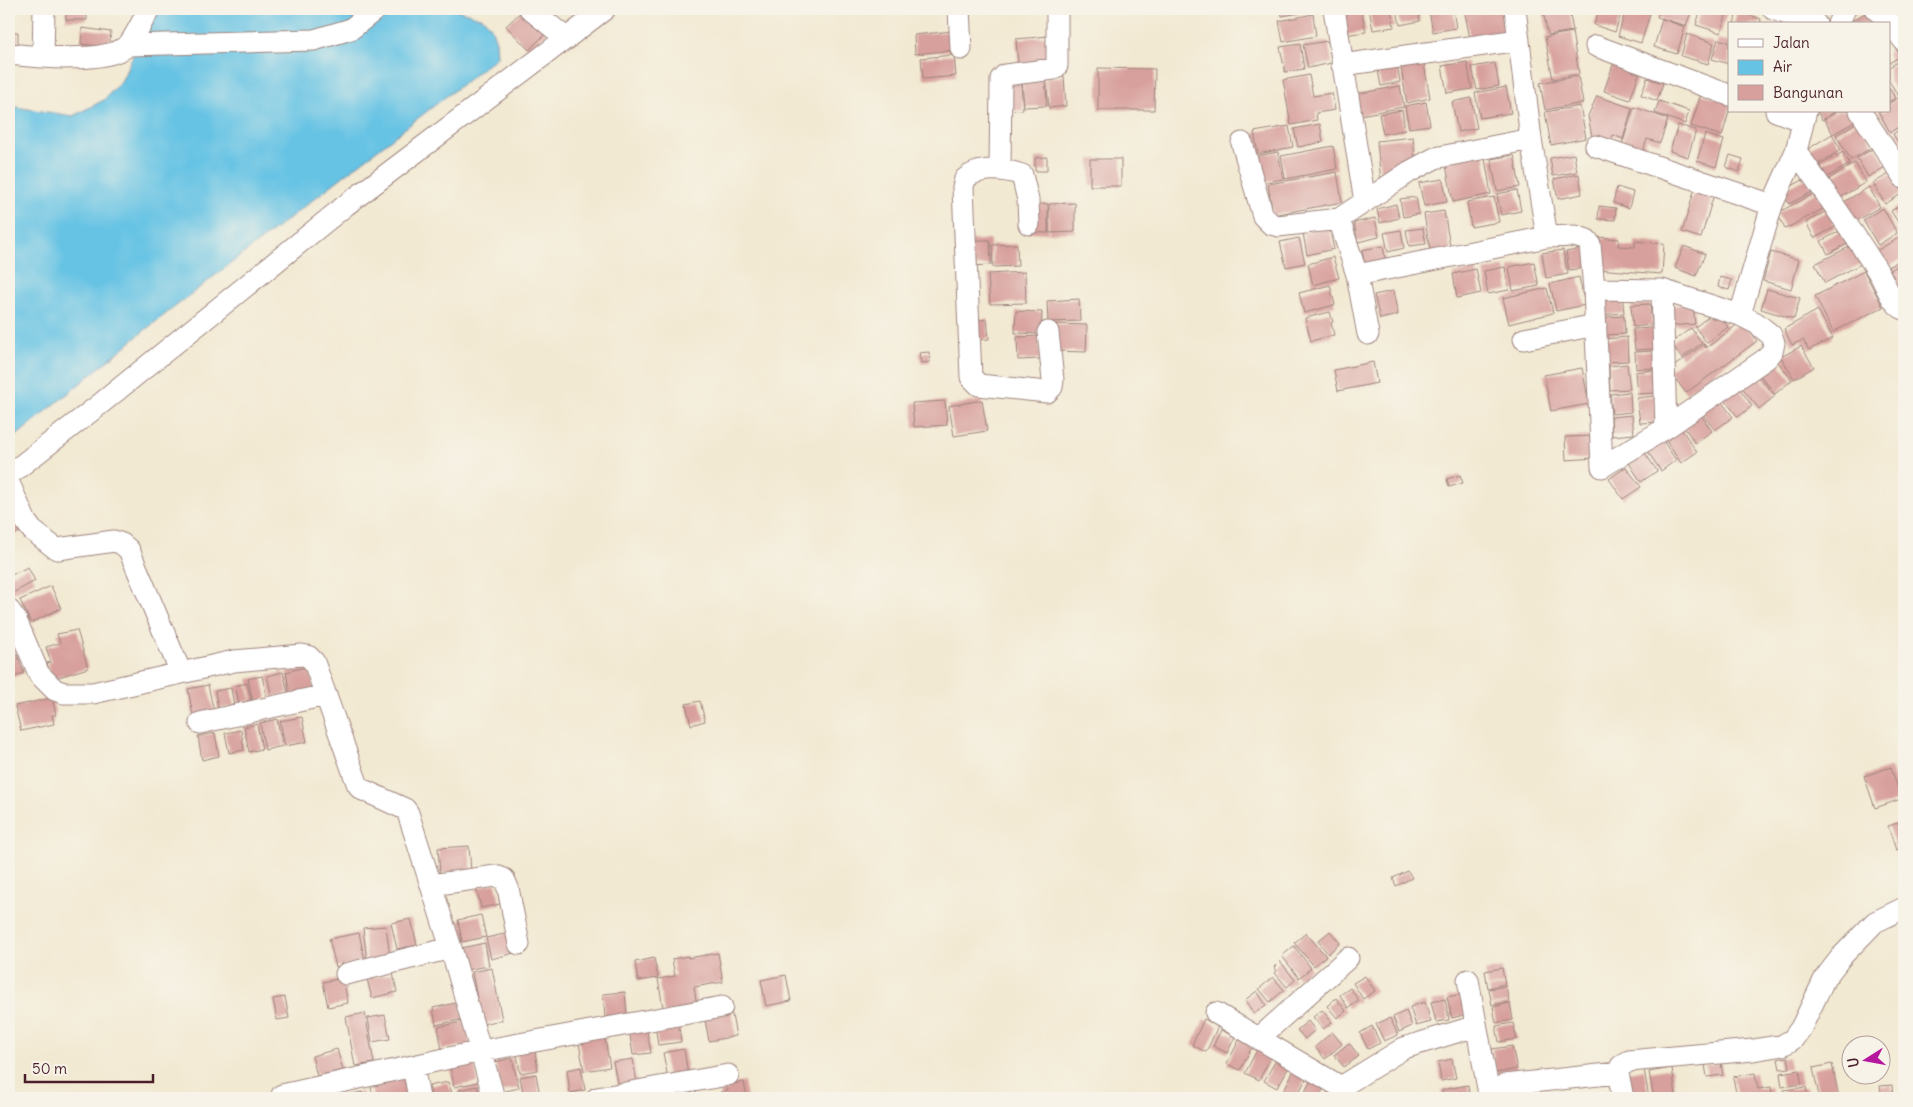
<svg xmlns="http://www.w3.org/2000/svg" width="1913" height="1107" viewBox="0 0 1913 1107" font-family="Delius,sans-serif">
	<rect width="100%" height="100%" fill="#f7f3e8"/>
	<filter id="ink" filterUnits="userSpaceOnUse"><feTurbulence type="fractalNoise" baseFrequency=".02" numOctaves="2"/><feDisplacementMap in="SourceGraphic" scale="10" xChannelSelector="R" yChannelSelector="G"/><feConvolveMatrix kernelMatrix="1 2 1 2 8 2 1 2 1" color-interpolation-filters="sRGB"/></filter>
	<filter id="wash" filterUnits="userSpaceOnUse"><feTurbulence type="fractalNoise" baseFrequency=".0096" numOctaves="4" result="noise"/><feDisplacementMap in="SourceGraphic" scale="20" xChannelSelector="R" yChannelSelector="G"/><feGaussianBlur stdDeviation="1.12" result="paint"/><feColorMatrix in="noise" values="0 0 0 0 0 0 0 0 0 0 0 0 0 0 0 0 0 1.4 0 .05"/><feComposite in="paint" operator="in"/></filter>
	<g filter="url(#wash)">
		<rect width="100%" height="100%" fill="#f2e9d2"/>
		<path fill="#66c3e4" stroke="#587188" d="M154,9H363L381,10L387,9H454L483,18L491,27L496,41L497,57L145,330L9,442V106L73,116L104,100L122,80Z"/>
		<g id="blocks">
			<path fill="#d8a09d" d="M66,9H87V20H66Z
				M89,9H105V11H89Z
				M524,9L547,32L529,50L506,26Z
				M1281,9H1305L1306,12L1282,16Z
				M1339,9H1361L1366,32L1344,35Z
				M1369,9H1391L1394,27L1373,30Z
				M1397,9H1418L1420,21L1400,25Z
				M1438,9H1453L1456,28L1433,32L1429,11Z
				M1464,9H1506L1510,30L1470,38Z
				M1553,9H1569L1573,31L1548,35L1543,11Z
				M1599,9H1623L1615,32L1594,25Z
				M1626,9H1633L1650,14L1641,43L1618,36Z
				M1660,9H1692L1686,26L1657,17Z
				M1701,9H1728L1721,33L1696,25Z
				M1872,9L1880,24H1851L1850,22Z
				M1885,9H1904V26Z
				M1737,11L1761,19L1760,24H1734Z
				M1313,14L1316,36L1283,42L1279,21Z
				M1662,19L1685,27L1677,54L1654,47Z
				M82,28L111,32L109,47L81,44Z
				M953,31L955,50L915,54L914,35Z
				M9,32H18V48L9,49Z
				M1572,32L1579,74L1553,79L1545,37Z
				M1687,34L1714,43L1708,64L1681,56Z
				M1050,36L1052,61L1018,64L1016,39Z
				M1889,36L1901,56L1889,63Z
				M1718,39L1729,42V64L1712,59Z
				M1328,41L1332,63L1308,68L1303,45Z
				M1300,44L1304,69L1285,72L1280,47Z
				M954,55L956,76L923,79L921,58Z
				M1904,58V91L1898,95L1889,81V67Z
				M1397,62L1400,82L1381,86L1377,65Z
				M1467,62L1472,89L1447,93L1442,66Z
				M1614,62L1640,71L1630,100L1604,91Z
				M1495,63L1499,86L1477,90L1472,67Z
				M1424,64L1430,98L1407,103L1401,68Z
				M1098,68L1155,69L1154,110H1098Z
				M1309,75L1313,96L1332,93L1335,110L1316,113L1317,120L1291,125L1283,80Z
				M1064,76L1066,106L1049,108L1046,78Z
				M1578,76L1583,103L1545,110L1540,83Z
				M1647,78L1663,83L1657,101L1641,95Z
				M1045,79L1047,106L1024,107L1022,81Z
				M1021,83L1023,110L1006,111L1003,84Z
				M1400,86L1404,107L1355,116L1351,95Z
				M1506,87L1511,113L1480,118L1475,93Z
				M1889,88L1895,98L1889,102Z
				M1701,94L1729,102V112L1722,136L1691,126Z
				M1597,96L1632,108L1623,139L1613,135L1610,144L1592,137L1588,116Z
				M1471,98L1477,128L1458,132L1452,102Z
				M1898,98L1904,108V124L1890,132L1878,111H1889V103Z
				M1659,101L1689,111L1685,124L1655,113Z
				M1426,102L1430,125L1409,128L1405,106Z
				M1580,106L1586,138L1551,145L1545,112Z
				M1634,107L1668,119L1660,143L1647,139L1643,151L1622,144Z
				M1402,110L1405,130L1383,134L1379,114Z
				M1817,111H1836L1822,120Z
				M1838,111H1850L1856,121L1833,134L1824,119Z
				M1859,121L1874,146L1851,160L1836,135Z
				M1320,124L1323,142L1298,147L1294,129Z
				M1678,125L1696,130L1688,157L1670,151Z
				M1289,126L1293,147L1258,154L1254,132Z
				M1904,127V153L1893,134Z
				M1705,134L1724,140L1716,167L1697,161Z
				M1832,134L1841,150L1818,164L1808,149Z
				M1413,137L1415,158L1381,183L1377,141Z
				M1333,146L1337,169L1285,179L1281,156Z
				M1876,147L1887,166L1868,177L1857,158Z
				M1278,152L1283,179L1257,184L1252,157Z
				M1843,152L1850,164L1827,177L1820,165Z
				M1484,153L1491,194L1453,202L1445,160Z
				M1574,154L1577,172L1553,176L1550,158Z
				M1514,155L1520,187L1497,191L1491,159Z
				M1730,155L1743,159L1739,172L1726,167Z
				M1047,157V171H1035V158Z
				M1090,159H1121V186H1090Z
				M1855,163L1866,182L1838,199L1827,180Z
				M1337,172L1342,202L1273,215L1268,184Z
				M1891,173L1903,193L1885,204L1873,183Z
				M1579,174L1582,194L1558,199L1554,179Z
				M1807,178L1814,191L1789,204L1782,191Z
				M1443,179L1447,202L1424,206L1419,183Z
				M1617,187L1633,192L1629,208L1613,203Z
				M1869,187L1880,207L1853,223L1842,203Z
				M1695,188L1714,194L1701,238L1682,232Z
				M1517,190L1521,211L1501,215L1497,194Z
				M1817,192L1825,208L1785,229L1777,213Z
				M1416,197L1419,214L1403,217L1400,199Z
				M1494,197L1499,222L1471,227L1467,202Z
				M1075,203V232L1049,233V204Z
				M1904,203V225L1901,227L1891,211Z
				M1029,204H1048V233L1029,232Z
				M1396,204L1399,218L1380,223L1377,209Z
				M1599,206L1616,208L1615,220L1598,219Z
				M1883,208L1897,233L1878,245L1863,220Z
				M1444,211L1451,252L1431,255L1424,214Z
				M1827,211L1836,227L1814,238L1806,222Z
				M1375,218L1379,237L1358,242L1354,223Z
				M1329,227L1334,249L1307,255L1303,233Z
				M1423,228L1426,244L1409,246L1406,230Z
				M1401,230L1404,248L1388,252L1384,233Z
				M1840,231L1847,244L1828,254L1821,241Z
				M1902,236L1904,240V258L1886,268L1876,251Z
				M1598,237L1619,239L1618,246L1635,247V241L1664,244L1662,274L1596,269Z
				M1299,238L1305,263L1286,267L1280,242Z
				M969,240H990L991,265L969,266Z
				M1017,244L1018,266L993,267L992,245Z
				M1383,246L1386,263L1365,267L1362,250Z
				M1684,246L1705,254L1696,276L1675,268Z
				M1851,246L1861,264L1825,283L1815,264Z
				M1586,248L1590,267L1569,270L1566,252Z
				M1563,250L1568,274L1546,278L1542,253Z
				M1771,252L1799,260L1791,289L1763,281Z
				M1333,257L1339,278L1313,285L1308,264Z
				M1534,262L1539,286L1513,291L1509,267Z
				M1904,262V301L1887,272Z
				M1505,267L1509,290L1488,294L1484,271Z
				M1476,269L1481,293L1457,298L1453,274Z
				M1864,271L1883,307L1833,332L1815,296Z
				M1025,272L1026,303L990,304L988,274Z
				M1579,277L1585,305L1556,311L1550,284Z
				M1720,277L1732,280L1729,290L1718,287Z
				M1330,285L1335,305L1304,313L1299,293Z
				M1547,288L1553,313L1509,324L1503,298Z
				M1767,289L1800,298L1794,319L1761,309Z
				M1393,291L1398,315L1380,319L1374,295Z
				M1622,294L1624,313L1601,315L1599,296Z
				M1079,299L1080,321L1048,322L1047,301Z
				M1650,304L1652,325L1633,327L1631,305Z
				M1693,304L1695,324L1669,326L1667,306Z
				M1818,310L1833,338L1809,350L1803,340L1792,345L1784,329Z
				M1016,311L1042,312L1041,334L1015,333Z
				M1716,311L1728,327L1707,343L1695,327Z
				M1330,312L1333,322L1331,323L1334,335L1311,341L1305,318Z
				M1624,316L1625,334L1604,335L1603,317Z
				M987,319L989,339L973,340L972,321Z
				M1742,321L1757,341L1686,393L1669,370L1704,344L1706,348Z
				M1055,324L1087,325L1086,352L1054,351Z
				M1653,328L1655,349L1635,350L1633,329Z
				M1691,328L1702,343L1682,358L1671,343Z
				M1039,336L1040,359L1018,360L1017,337Z
				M1627,337L1628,361L1607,362L1605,339Z
				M1801,346L1814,367L1794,379L1781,357Z
				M1655,351L1656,368L1636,369L1635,352Z
				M929,352L930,362L921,363L919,353Z
				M1774,357L1792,380L1775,394L1757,371Z
				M1373,362L1377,383L1338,391L1334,370Z
				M1627,364L1630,389L1610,390L1609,366Z
				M1582,368L1589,404L1551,411L1544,375Z
				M1653,370L1655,393L1637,394L1635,372Z
				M1756,373L1775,396L1759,409L1741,386Z
				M1737,385L1752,406L1738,417L1722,396Z
				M1630,392L1631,412L1612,414L1610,394Z
				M1655,396L1657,422L1640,423L1637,398Z
				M1718,397L1733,417L1715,430L1700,411Z
				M982,400L987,431L954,436L949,406Z
				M945,401L947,425L914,427L912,403Z
				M1699,412L1712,431L1695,443L1682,424Z
				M1632,415L1634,434L1612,436L1611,417Z
				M1680,427L1697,452L1681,463L1664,438Z
				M1595,436L1596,458L1566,460L1565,437Z
				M1661,438L1676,460L1661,471L1646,449Z
				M1645,453L1657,471L1641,482L1629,463Z
				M1626,467L1641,487L1623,499L1609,479Z
				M1460,475L1463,483L1449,487L1447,479Z
				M9,509L22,530L9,539Z
				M28,567L35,581L11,594L9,590V576Z
				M51,586L61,608L31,623L20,600Z
				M77,630L88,668L52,679L47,663L51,662L46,647L60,643L57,634Z
				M17,654L24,673L9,679V657Z
				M310,666L314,690L290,695L286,672Z
				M283,672L288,693L272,697L267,676Z
				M262,676L267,698L253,702L248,679Z
				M247,683L251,700L239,703L235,686Z
				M208,685L214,712L193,716L188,689Z
				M231,688L234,706L218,709L215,691Z
				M52,698L56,715H52L54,724L21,731L15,706Z
				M700,701L705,721L691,725L686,704Z
				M302,717L307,742L285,746L280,721Z
				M277,719L283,746L265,750L260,723Z
				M257,724L262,749L249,752L244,727Z
				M241,730L244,750L229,753L225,733Z
				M215,733L219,756L202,760L198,736Z
				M1891,767L1901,799L1875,808L1864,776Z
				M1904,821V847L1896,850L1888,826Z
				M469,846L471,871L440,873L438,848Z
				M1408,871L1412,878L1396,886L1393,878Z
				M496,883L500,904L481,908L476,888Z
				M481,915L486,937L462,942L458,920Z
				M411,919L417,945L397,949L391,923Z
				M386,926L390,958L367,961L363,928Z
				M1330,931L1340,943L1328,954L1318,941Z
				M359,933L365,961L336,967L329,939Z
				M509,933L514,953L491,959L486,938Z
				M1306,933L1326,956L1314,966L1294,943Z
				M485,943L489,966L465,970L461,948Z
				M1294,946L1311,968L1299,978L1282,956Z
				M718,953L723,982L694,987L697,1007L664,1013L658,979L675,976L672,959L688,956V958Z
				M654,958L658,978L638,981L635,962Z
				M1280,961L1295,980L1287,987L1275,973L1277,971L1274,967Z
				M492,968L502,1020L482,1024L472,972Z
				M1502,968L1505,984L1488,988L1485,971Z
				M393,973L397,992L372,998L367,979Z
				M786,975L791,1001L766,1006L761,980Z
				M1365,976L1375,991L1363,999L1353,983Z
				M1273,977L1284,990L1270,1002L1259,989Z
				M343,978L348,1003L328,1007L323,982Z
				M1506,986L1509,1002L1492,1005L1489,989Z
				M1350,988L1359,1001L1348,1008L1340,995Z
				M1257,991L1266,1005L1254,1014L1245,1000Z
				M625,992L627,1015L605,1017L603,994Z
				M1462,994L1468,1014L1452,1018L1447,997Z
				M285,997L289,1018L277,1020L273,999Z
				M1336,998L1346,1011L1337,1018L1327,1006Z
				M1445,999L1449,1020L1436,1022L1431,1002Z
				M460,1002L464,1019L436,1025L433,1008Z
				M1425,1002L1431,1022L1416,1026L1410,1007Z
				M1510,1003L1513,1020L1496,1023L1493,1007Z
				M731,1010L736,1036L709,1041L704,1015Z
				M1322,1010L1332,1022L1323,1029L1313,1017Z
				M1406,1011L1412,1026L1399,1032L1393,1017Z
				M365,1013L374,1063L355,1066L346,1017Z
				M385,1015L390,1039L372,1042L368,1018Z
				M1390,1018L1398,1035L1384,1041L1376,1024Z
				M1204,1019L1218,1026L1206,1052L1192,1045Z
				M465,1021L470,1044L442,1050L438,1027Z
				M678,1021L681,1042L658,1045L655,1024Z
				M1308,1021L1315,1030L1305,1039L1297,1030Z
				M1513,1023L1517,1039L1499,1042L1496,1026Z
				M646,1025L651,1053L633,1055L629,1028Z
				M1372,1026L1380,1043L1368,1049L1360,1033Z
				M1221,1030L1235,1037L1227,1053L1213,1046Z
				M1332,1032L1342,1044L1325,1059L1315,1047Z
				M604,1034L610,1067L584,1071L578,1038Z
				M1239,1040L1252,1047L1240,1070L1227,1064Z
				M1349,1043L1359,1056L1344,1067L1334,1055Z
				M534,1045L538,1070L520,1073L516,1048Z
				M1512,1046L1517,1069L1496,1073L1492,1049Z
				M337,1049L343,1070L317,1076L312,1056Z
				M684,1049L688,1075L668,1078L663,1053Z
				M1257,1050L1271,1057L1259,1080L1245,1073Z
				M1788,1057L1790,1068L1780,1069L1778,1059Z
				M512,1058L519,1088L501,1092L495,1062Z
				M633,1059L637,1083L618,1087L613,1062Z
				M1452,1059L1456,1078L1441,1081L1438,1062Z
				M1276,1060L1289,1067L1277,1088L1264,1081Z
				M474,1062L478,1082L454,1087L450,1067Z
				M1721,1063L1723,1075L1707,1077L1705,1065Z
				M1832,1064L1839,1098H1826L1825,1095L1819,1096L1813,1068Z
				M581,1067L585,1090L570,1093L567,1070Z
				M1672,1068L1676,1095L1654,1098L1649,1072Z
				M1644,1069L1649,1098H1632L1628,1072Z
				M1294,1070L1307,1077L1296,1098L1283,1092Z
				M1799,1070L1802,1084L1782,1087L1780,1073Z
				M1755,1073L1758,1089L1771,1087L1773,1098H1737L1733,1077Z
				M403,1074L408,1098H373L370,1081Z
				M536,1074L540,1096L524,1098L520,1077Z
				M1311,1080L1324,1087L1319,1098H1302Z
				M448,1082L454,1098H428V1095H431L429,1086Z
				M744,1082L747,1098H722L720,1092L728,1090L727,1085Z
				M1468,1085L1470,1098H1443L1442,1090Z
				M1892,1085L1893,1098H1882L1880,1086Z
				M477,1086L480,1098H461L459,1090Z
				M1806,1087L1808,1098H1785L1784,1090Z
				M1330,1090L1343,1097V1098H1326Z
				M362,1092L364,1098H343V1096Z"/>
		</g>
	</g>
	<g filter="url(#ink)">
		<use href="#blocks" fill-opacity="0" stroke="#9e847e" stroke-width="1"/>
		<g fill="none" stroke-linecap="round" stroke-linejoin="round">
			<g stroke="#9e847e" stroke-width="23">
				<path id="minor" d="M530,9L567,39
					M959,9L961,49
					M1334,9L1365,202
					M1515,9L1531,139L1547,237
					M1773,9L1816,24
					M1875,9L1888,19L1904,41
					M1838,24L1845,9
					M128,45L314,40L351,29L376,9
					M1596,46L1729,95
					M9,54C37,57 105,64 127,46C133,41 145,16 149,9
					M43,57L44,9
					M1342,65L1519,40
					M1776,111L1802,121
					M1860,111L1904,178
					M1242,143L1263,216L1271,224L1278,226L1339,219L1409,172L1435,158L1531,139
					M1596,146L1772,205
					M1796,151C1824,192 1854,232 1880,275C1886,286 1893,305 1904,309
					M1000,170L1001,79L1005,75L1054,69L1057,66V9
					M1339,219L1357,275L1368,334
					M1029,224L1028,200L1022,175C1005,169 979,166 965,179L963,187L971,377L979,385L1047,392L1052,387L1053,380L1048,332
					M1357,275L1547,237L1575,236L1587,240L1590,244L1594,289L1602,467L1666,428L1767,358L1772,352L1774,343L1771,335L1756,323L1740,315L1662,290L1594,289
					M1662,290L1666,428
					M1740,315L1772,205L1796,151L1806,111
					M1524,339L1596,325
					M9,475L99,405L346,205L605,9
					M9,483L26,522L32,530L55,548L58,549L114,541L122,544L129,550L181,673
					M9,610L16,620L39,674L55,690L64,693H93L234,661L302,655L308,656L314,662L357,783L361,789L405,809L408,813L451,948L494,1098
					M200,723L326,695
					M431,885L496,876L504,879L508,888L519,944
					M346,974L451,948
					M1468,980L1489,1094
					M1216,1013L1341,1087L1404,1048L1476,1026
					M1258,1039L1348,958
					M413,1066L419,1098
					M1618,1073L1623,1098
					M282,1095L481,1051L722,1007
					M597,1098L728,1075
					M1488,1098L1489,1094L1504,1085L1618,1073L1621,1066L1629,1061L1753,1050L1783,1045L1793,1039L1801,1028L1825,978L1842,956L1875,922L1904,908"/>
			</g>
			<use href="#minor" stroke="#fff" stroke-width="21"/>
		</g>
	</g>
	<rect width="1913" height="1107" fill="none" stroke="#f7f3e8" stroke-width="30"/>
	<rect x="1728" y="22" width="162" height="90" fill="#f7f3e8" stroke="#b29e9c"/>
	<rect x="1738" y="39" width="25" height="8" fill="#ffffff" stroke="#b29e9c"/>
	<text x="1773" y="48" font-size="15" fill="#4a1f2b">Jalan</text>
	<rect x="1738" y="60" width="25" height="15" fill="#66c3e4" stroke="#b29e9c"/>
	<text x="1773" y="72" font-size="15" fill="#4a1f2b">Air</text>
	<rect x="1738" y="85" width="25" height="15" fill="#d8a09d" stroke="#b29e9c"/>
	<text x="1773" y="98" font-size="15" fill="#4a1f2b">Bangunan</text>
	<g transform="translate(1866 1060) rotate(259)"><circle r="24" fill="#f7f3e8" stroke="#b29e9c"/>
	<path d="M0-4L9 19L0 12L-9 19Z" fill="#b5179e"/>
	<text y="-8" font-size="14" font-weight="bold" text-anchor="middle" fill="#4a1f2b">U</text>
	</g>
	<path d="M25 1074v8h128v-8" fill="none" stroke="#4a1f2b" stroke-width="2.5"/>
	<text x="32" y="1074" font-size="15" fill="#4a1f2b" stroke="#f7f3e8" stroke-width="4" paint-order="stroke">50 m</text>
</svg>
